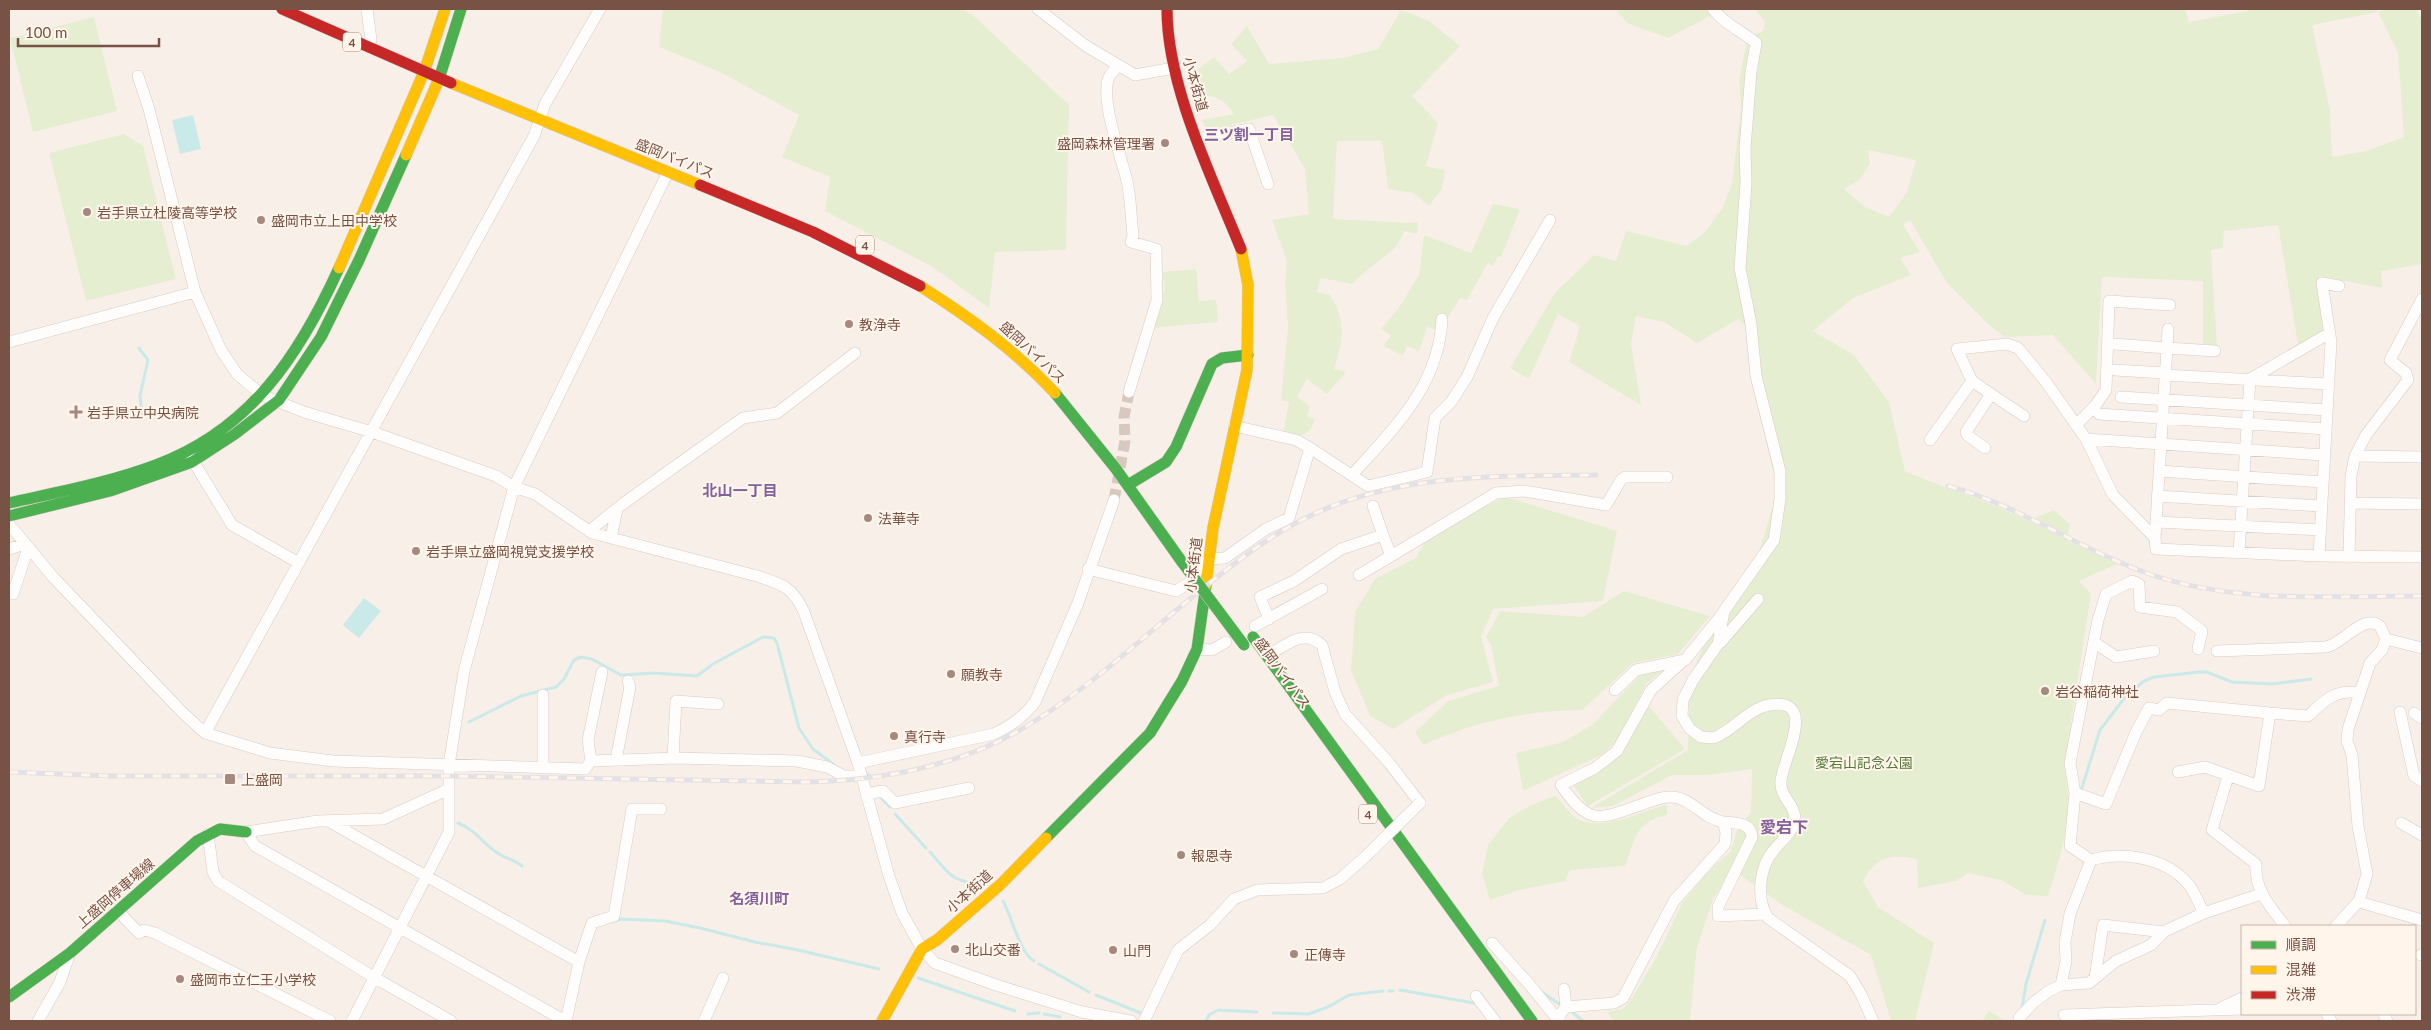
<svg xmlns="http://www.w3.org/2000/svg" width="2431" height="1030" viewBox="0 0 2431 1030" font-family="Lato,'Noto Sans JP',sans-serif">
	<rect width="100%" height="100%" fill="#f8f0e8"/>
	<path fill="#e6eed1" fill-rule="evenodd" d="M663,9H963L975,17L1069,105L1066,250L995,252L989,308L931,266L825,211L830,177L782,157L799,115L720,72L659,47Z
		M1615,9H1730L1708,17L1668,38L1627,23Z
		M1755,9H2185L2189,22L2257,9H2377L2378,12L2388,9H2416L2422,20V264L2381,271L2382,288L2319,276L2324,324L2321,335L2298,345L2278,225L2224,231L2223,248L2211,250L2217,348L2203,343V281L2102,277L2096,384L2053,335L2005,337L1988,324L1947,283L1910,220L1903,225L1920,252L1900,258L1911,275L1853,298L1813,331L1854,355L1889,402L1905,471C1946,489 1989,501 2028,521L2054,510L2070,524L2067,541L2119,563L2079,581L2091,594L2064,767C2075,813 2062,851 2048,896L2026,895L2001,880L1968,873L1956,881L1918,888L1917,859C1890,854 1877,856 1863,881L1878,907L1934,943L1915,1021H1891L1871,955L1784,906L1732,869L1713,899L1697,947L1690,1021H1614L1607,1012L1623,1009L1630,1001L1656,958L1682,903L1706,874L1731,851L1737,830L1751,812L1752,769L1708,775H1672L1613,806L1591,808L1688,750L1690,677L1717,616L1757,558L1775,499L1776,483L1753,387L1747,327L1738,319L1697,343L1664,322L1636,316L1631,344L1641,405L1569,362L1580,326L1558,314L1529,379L1510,368L1555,293L1594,255L1616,261L1626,231L1686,246L1703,234L1722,209L1732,184L1741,109L1739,81L1747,39L1764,30V21ZM2378,12L2398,53L2404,137L2366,151L2332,157L2330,110L2312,25ZM1868,150L1916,160L1907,192L1889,217L1865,207L1844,189L1860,179L1870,164Z
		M1401,10L1429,21L1460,46L1412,96L1438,123L1426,166L1445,170L1442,189L1429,206L1413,193L1388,189L1382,141H1337L1333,219L1409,223L1418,222L1417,234L1404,231C1397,256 1367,264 1353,284L1321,278L1317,292L1330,295C1347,322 1343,340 1334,369L1346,372L1327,394L1307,379L1297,396L1310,407L1307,416L1315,420C1309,437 1299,437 1283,434L1289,402L1281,400L1288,327L1285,282L1287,262L1272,220L1309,214L1305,169L1273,115L1206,131L1202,120L1234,114C1223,96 1212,96 1192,93L1187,77L1214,57L1229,74L1247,61L1231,44L1247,26L1269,64L1343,58L1378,49Z
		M94,17L117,111L33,132L10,38Z
		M124,134L143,146L176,279L86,301L49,153Z
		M1493,204L1520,209L1501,257L1498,256L1493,266L1488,263L1467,300L1460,298L1447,319L1438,315L1437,330L1427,327L1419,351L1407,346L1403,356L1383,346L1391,335L1381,329L1398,309L1419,275L1424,235L1471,253Z
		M1196,269L1199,301L1216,300L1218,322L1151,328L1165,290L1163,272Z
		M1506,497L1617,531L1603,601L1493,609L1481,637L1493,682L1447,695L1393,729L1370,716L1351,670L1355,612L1375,579L1416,558L1427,538L1475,511Z
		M1624,591L1710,616L1678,654L1633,663L1582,710C1523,711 1477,721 1423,745L1415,732L1448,701L1499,686L1491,645L1486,637L1500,611L1583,617Z
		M1663,670L1646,684L1617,741L1601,755L1523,791L1516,753L1560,743L1577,734L1593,724L1640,675Z
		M1648,705L1685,749L1588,806L1572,784L1602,769Z
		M1555,796C1564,803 1570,816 1580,820C1608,831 1640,811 1667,805V815C1634,823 1636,838 1625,866L1570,870L1565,881L1519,890L1490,900L1482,874L1488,845L1509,818L1531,805Z
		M1989,1011L2006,1021H1982Z"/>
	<path fill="#c9eae9" d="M193,115L201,149L180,154L172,120Z
		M364,598L381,611L359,638L343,625Z"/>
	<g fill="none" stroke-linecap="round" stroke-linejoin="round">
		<path stroke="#c9eae9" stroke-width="3" d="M139,348L148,360L140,396L142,415
			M469,722L521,696L556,687L564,679L574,660L581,657L592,659L621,675L654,673L697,676L713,664L763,637L774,638L777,643L799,728L813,749L833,764
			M866,773L871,777
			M2081,791L2100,730L2126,696L2144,681L2154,677L2199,672H2207L2232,682L2272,684L2311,679
			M880,797L890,807
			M895,814L926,848
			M458,823C478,831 485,847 501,855C509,860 514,859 522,866
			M930,852C951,876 950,881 983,884
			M1003,901C1012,917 1019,952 1034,961
			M615,921L621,919L665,921L700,928L755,942L798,950L879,969
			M1039,964L1089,992
			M918,978L1015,1011
			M1400,990L1474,1003
			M1389,991H1393
			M1543,993L1561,1005
			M1096,995L1141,1013
			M2022,1008L2026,984L2045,920
			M1273,1013L1309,1014L1328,1007L1349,995L1383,991
			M1573,1013L1583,1021
			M1028,1014L1039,1013
			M1044,1014L1060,1017
			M1206,1021L1209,1015L1218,1010L1257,1012"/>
		<path stroke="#d8c8c0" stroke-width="11" stroke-dasharray="11 5.5" stroke-linecap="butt" d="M1114,500L1125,441L1124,417L1129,392"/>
		<g stroke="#d6cbc5" stroke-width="12">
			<path id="street" d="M367,9L371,40
				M1038,9L1086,46L1135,75L1174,68
				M1713,9C1724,24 1742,31 1756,43L1751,72L1745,148L1746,183L1740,268L1751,324L1756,376L1780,471V499L1774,540L1724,611L1718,644L1693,680L1683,700L1682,716L1690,729L1701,737L1714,738C1734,730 1748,709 1769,705C1820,696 1782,761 1781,781C1779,798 1799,807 1794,823C1791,834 1781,841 1774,850C1759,867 1756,899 1768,918L1850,976L1861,994L1873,1021
				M1118,66C1116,69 1112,72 1110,75C1098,96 1122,159 1127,181C1131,199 1131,218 1133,235L1131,242L1156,249L1157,300L1129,392
				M138,76L149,109L195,292L221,350L237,374L262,395L304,412L372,432L496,476L514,487L535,494L592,533L757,576C782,584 793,587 804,612L858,763L889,876L902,913L922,949L935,963L996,985L1082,1012L1131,1021
				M1197,139L1249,129L1268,184
				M2168,329L2167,348L2215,351
				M9,342L195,292
				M2114,344L2167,348L2155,538L2156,549L2319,556L2422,557
				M2115,370L2164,373
				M2165,375L2328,384
				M1972,381L1991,394L1966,432L1967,435L1985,448
				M1991,394L2024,416
				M2121,397L2327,410
				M2099,414L2326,429
				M2076,425L2095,406L2106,390L2109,301L2170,305
				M1234,426L1296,440L1310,448
				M2086,439L2324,455
				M1930,440L1972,381L1957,349L2007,344L2018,348L2046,382L2086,439L2113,495L2155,538
				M190,456L232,525L297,562
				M2355,456L2422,457
				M2159,471L2322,482
				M1352,475C1394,428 1439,386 1442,319
				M2157,496L2321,506
				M2350,503L2422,504
				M2157,522L2320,530
				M9,524L53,577L183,713L205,733L270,753L333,761L585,769L591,761L677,758L797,761L827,767L844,776H861
				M589,531L624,503L743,418L777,413L855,353
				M611,538L617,509
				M9,549L25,544
				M2239,553L2250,379L2328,334
				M1391,556L1496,493L1524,491L1606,505L1621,480L1625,477H1667
				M2319,556L2331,342L2322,283L2339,286
				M2349,557L2351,476L2355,456L2366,435L2408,380L2406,373L2390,360L2422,299
				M1088,569L1176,591L1190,582L1201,565L1210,559L1225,558L1266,529L1289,518L1310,448L1368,486L1427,472L1435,418L1451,402L1467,377L1493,318L1550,220
				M1359,575L1391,556L1383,535
				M9,594H13L28,548
				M1269,619L1260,597L1294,581L1341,549L1383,535L1373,506
				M1255,626L1322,589
				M2094,642L2116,657L2154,651
				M1720,643L1758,599
				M1197,649L1212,650L1226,642
				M2198,649L2202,631L2177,612L2140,607L2139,584L2132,581L2106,594L2098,620L2070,763L2075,793L2070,846L2091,860C2123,851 2166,857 2189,885C2195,893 2199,904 2204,913
				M2217,651L2326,647C2343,644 2363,613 2380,626L2386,639
				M1267,656C1285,646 1303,628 1322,645L1335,692L1345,714L1390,764L1420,803
				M1682,662L1651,690L1617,751L1595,768L1561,785C1591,829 1601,818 1646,803C1654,800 1663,796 1672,797C1692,798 1702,818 1723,822
				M1615,690L1636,670L1685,660L1724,612
				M2400,712L2414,776L2422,781
				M2414,713L2422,718
				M205,733L534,136L545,104L600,9
				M673,758L676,701L718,704
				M616,760L630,687L628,681
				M591,761L588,740L602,672
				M858,763L994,734C1011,726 1024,717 1035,702L1078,603L1114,500
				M543,767V695
				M2178,772L2205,767L2259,786L2270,713L2308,716C2324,701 2336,688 2360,693
				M2228,776L2212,830L2256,864C2254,889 2271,908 2285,926
				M449,789L383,819L318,821L246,832L255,846L565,1021
				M2075,793L2106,804L2137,730L2149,708L2159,710L2167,703L2270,713
				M866,794L883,791L895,803L969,788
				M330,822L579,962
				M2401,823L2422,835
				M208,834L213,872L218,881L375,978L451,1021
				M2359,902L2422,920
				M117,910L139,933L144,930L155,933L330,1021
				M2336,926L2359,901L2367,874L2358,826L2352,755L2347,741L2348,729L2370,663L2382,650L2386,639L2422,648
				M1492,943L1529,984L1559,1021
				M2421,955H2422
				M2095,978L2103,925L2164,932
				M2061,985L2066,961L2065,942L2070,914L2091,860
				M1564,989L1566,1007
				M1476,996L1495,1021
				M2221,1008L2242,998
				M2327,1014L2331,1021
				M2384,1014L2387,1021
				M2064,1015L2242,1009
				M38,1021L60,982L70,953
				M352,1021L449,832V765L464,671L514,487L668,172
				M566,1021L579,962L592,923L614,916L632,809H661
				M704,1021L723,978
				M1144,1021L1178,950L1210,925L1234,899L1257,890L1323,888L1340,879L1365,857
				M1559,1021V1016L1566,1007L1614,1003L1623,998L1674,901L1725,844L1726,832L1723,822C1735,823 1751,822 1752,837L1718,907V916L1765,914
				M2019,1021V1018L2034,1002L2049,991L2061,985L2089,983L2116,961L2151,945L2165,931L2204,913L2261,894"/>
		</g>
		<g stroke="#d8ccc6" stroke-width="12">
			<path id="fast" d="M439,79L461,9
				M1055,393L1116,469L1182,562
				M1128,485L1166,462L1176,447L1212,364L1222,358L1248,355
				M9,503C58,492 108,483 156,465C250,430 299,356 339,268
				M9,516L110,491L192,462L235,434L279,400L321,337L359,260L406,155
				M1253,637L1532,1021
				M1046,838L1150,733L1182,681L1197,649L1206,585
				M9,997L70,953L197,841L220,829L246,832"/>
		</g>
		<g stroke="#d8ccc6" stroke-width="12">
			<path id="slow" d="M424,72L445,9
				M451,83L700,185
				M406,155L439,79
				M339,268L424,72
				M920,286C969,317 1015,350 1055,393
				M1206,585L1213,528L1247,370L1248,285L1241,249
				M882,1021L922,949L937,940L1001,884L1046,838"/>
		</g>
		<g stroke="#d8ccc6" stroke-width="12">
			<path id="jam" d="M282,9L451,83
				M1167,9C1167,87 1212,177 1241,249
				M700,185L813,232L920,286"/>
		</g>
		<use href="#street" stroke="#fefdfc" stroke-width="11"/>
		<use href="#fast" stroke="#4caf50" stroke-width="11"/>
		<use href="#slow" stroke="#ffc107" stroke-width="11"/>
		<use href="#jam" stroke="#c62828" stroke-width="11"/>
		<g stroke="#e4e1e5" stroke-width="5">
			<path id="rail" d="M1948,486C2021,506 2082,551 2152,575C2239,604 2332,596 2422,596
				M9,772L111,776H449L808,782C885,780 963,766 1030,724C1084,691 1131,648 1179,608C1222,573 1264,537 1316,513C1405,473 1500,476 1596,475"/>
		</g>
		<use href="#rail" stroke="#fff5eb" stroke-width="3" stroke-dasharray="9" stroke-linecap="butt"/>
		<g stroke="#d6cbc5" stroke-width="12" stroke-linecap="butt">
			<path id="street-bridge" d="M1365,857L1420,803"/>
		</g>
		<g stroke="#dacdc8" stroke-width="12" stroke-linecap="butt">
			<path id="fast-bridge" d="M1182,562L1244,645"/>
		</g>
		<use href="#street-bridge" stroke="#fefdfc" stroke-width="11"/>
		<use href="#fast-bridge" stroke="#4caf50" stroke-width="11"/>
	</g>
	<g fill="#a5897f" stroke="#fff5eb" stroke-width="2">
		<circle cx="1165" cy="143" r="5"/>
		<circle cx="87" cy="212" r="5"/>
		<circle cx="261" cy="220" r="5"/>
		<circle cx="849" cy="324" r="5"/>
		<path d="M73.5 404.5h5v5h5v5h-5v5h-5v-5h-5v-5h5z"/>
		<circle cx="868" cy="518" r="5"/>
		<circle cx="416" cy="551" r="5"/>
		<circle cx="951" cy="674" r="5"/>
		<circle cx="2045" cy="691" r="5"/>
		<circle cx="894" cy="736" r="5"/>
		<rect x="224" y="773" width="12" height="12" rx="2.5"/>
		<circle cx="1181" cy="855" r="5"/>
		<circle cx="955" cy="949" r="5"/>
		<circle cx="1113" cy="950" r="5"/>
		<circle cx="1294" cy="954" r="5"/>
		<circle cx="180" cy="979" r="5"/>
	</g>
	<g text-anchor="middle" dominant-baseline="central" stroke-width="4" stroke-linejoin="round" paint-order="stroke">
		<g fill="#fff5eb" stroke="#a18378" stroke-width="1">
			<rect x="343" y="32.5" width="18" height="19" rx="4"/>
			<rect x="856" y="235.5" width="18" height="19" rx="4"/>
			<rect x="1359" y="804.5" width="18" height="19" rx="4"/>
		</g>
		<g font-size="12" font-weight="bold" fill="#795246">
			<text x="352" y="42">4</text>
			<text x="865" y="245">4</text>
			<text x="1368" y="814">4</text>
		</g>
		<g font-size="14" fill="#795246" stroke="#fff5eb">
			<text transform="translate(1196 84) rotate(74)">小本街道</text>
			<text transform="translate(675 158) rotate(22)">盛岡バイパス</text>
			<text transform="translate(1033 352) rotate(43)">盛岡バイパス</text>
			<text transform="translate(1193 565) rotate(-83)">小本街道</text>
			<text transform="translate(1283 673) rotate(54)">盛岡バイパス</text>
			<text transform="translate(969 891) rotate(-42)">小本街道</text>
			<text transform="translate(115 893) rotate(-41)">上盛岡停車場線</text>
		</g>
		<g font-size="14" fill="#795246" stroke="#fff5eb" text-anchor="start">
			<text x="1155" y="143" text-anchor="end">盛岡森林管理署</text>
			<text x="97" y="212">岩手県立杜陵高等学校</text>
			<text x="271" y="220">盛岡市立上田中学校</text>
			<text x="859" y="324">教浄寺</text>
			<text x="87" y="412">岩手県立中央病院</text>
			<text x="878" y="518">法華寺</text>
			<text x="426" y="551">岩手県立盛岡視覚支援学校</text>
			<text x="961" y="674">願教寺</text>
			<text x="2055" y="691">岩谷稲荷神社</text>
			<text x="904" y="736">真行寺</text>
			<text x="241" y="779">上盛岡</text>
			<text x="1191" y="855">報恩寺</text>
			<text x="965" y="949">北山交番</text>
			<text x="1123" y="950">山門</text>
			<text x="1304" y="954">正傳寺</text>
			<text x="190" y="979">盛岡市立仁王小学校</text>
		</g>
		<g font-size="14" fill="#547a3a" stroke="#fff5eb">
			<text x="1864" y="762">愛宕山記念公園</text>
		</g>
		<g font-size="15" font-weight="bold" fill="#82619d" stroke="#fff5eb">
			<text x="1249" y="134">三ツ割一丁目</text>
			<text x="740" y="490">北山一丁目</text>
			<text x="759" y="898">名須川町</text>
		</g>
		<g font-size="16" font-weight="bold" fill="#82619d" stroke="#fff5eb">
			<text x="1784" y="826">愛宕下</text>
		</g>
	</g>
	<rect width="2431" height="1030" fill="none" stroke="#795246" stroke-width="20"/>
	<rect x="2241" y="925" width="175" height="90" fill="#fff5eb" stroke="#c9b4a9"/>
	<rect x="2251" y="941" width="25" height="8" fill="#4caf50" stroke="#c9b4a9"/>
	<text x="2286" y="950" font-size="15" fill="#795246">順調</text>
	<rect x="2251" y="966" width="25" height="8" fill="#ffc107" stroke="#c9b4a9"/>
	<text x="2286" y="975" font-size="15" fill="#795246">混雑</text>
	<rect x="2251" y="991" width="25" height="8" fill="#c62828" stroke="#c9b4a9"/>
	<text x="2286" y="1000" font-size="15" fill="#795246">渋滞</text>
	<path d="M18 38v8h141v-8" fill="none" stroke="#795246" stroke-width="2.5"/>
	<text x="25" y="38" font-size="15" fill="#795246" stroke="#fff5eb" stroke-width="4" paint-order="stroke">100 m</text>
</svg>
